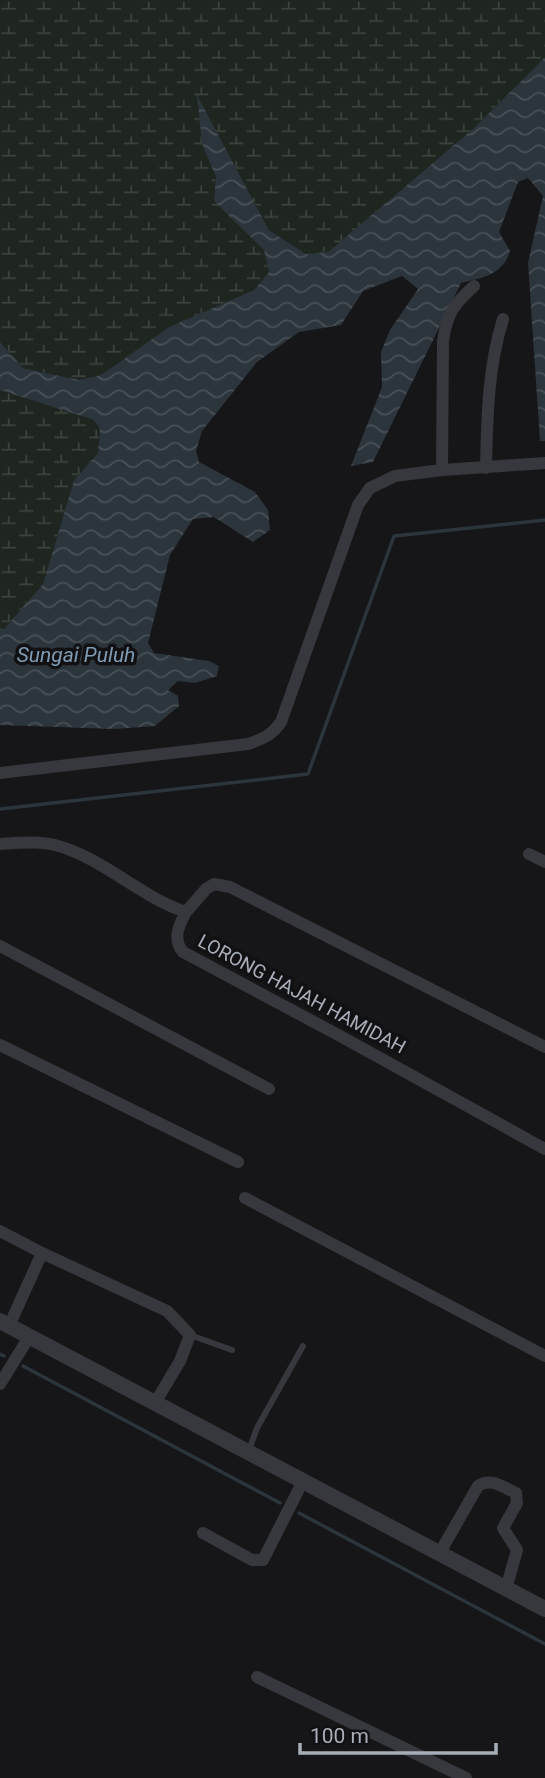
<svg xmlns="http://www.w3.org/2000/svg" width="545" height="1778" viewBox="0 0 545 1778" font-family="Roboto,sans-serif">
	<defs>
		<pattern id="wetland-marsh" width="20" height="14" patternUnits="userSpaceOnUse" patternTransform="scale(1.75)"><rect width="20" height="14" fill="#1e261f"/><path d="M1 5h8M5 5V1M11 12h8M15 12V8" fill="none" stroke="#3c433d"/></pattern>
		<pattern id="water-waves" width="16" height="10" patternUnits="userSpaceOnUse" patternTransform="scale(1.75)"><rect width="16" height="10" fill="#2c353c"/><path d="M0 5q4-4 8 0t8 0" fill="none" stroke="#485056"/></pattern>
	</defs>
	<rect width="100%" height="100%" fill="#161618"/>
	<path fill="url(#wetland-marsh)" d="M0,0H545V57L474,128L328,252L306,254L269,230L198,97L202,144L216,177L214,201L265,250L269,272L254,290L169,327L101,375L79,380L23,368L0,342Z
		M0,390L94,420L100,429L98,453L74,480L43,584L4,629L0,628Z"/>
	<path fill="url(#water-waves)" d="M545,57V441H540L528,263L543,196L528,178L518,182L499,232L510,251C503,275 482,278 461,283L373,462L351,466L382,387L381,352L390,330L418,289L402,276L363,291L341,325L299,332L257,362L202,431L196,451L199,462L255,492L268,510L270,530L253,542L214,517L193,519L170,555L148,643L154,653L209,661L219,666L217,676L195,683L178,681L168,690L178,696L179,706L155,726L115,729L0,725V628L4,629L43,584L74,480L98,453L100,429L94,420L0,390V342L23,368L79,380L101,375L169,327L254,290L269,272L264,250L214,201L216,177L202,144L197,95L269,230L306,254L328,252L474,128Z"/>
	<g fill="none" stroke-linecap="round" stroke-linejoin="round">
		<path stroke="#2c353c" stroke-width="3.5" d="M0,809L308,774L394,536L545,520
			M0,1354L4,1356
			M23,1366L280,1503
			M299,1513L545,1644"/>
		<path stroke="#37383d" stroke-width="6" d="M190,1335L232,1350
			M249,1450L257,1428L303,1346"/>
		<path stroke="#37383d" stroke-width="12" d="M486,468C487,418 488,367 503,319
			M442,470L443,341C447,313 454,304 474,286
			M0,773L248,744C263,739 272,735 281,722L358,505L370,488L395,476L442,470L545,463
			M0,844C18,843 37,841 55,845C102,857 140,897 186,912C179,925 172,939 183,952L342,1037L545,1149
			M529,854L545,862
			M186,912L206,889L214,884L230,887L545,1047
			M0,946L269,1089
			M0,1045L238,1162
			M245,1198L545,1356
			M0,1231L42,1253
			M9,1326L42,1253L167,1311L190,1335L180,1361L155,1403
			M0,1384L29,1337
			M203,1533L252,1560H263L303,1481
			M439,1554L478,1486C490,1477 503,1487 516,1493L517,1503L503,1528L517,1550L506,1589
			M257,1677L466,1778"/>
		<path stroke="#37383d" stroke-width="16" d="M0,1321L545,1609"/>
	</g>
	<g text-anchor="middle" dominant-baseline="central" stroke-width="7" stroke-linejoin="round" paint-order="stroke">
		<g font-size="19" fill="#a8adb8" stroke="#111113">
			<text transform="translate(302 994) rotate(28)">LORONG HAJAH HAMIDAH</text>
		</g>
		<g font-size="21" font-style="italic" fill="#7f9bb3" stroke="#111113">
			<text x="76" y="655">Sungai Puluh</text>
		</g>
	</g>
	<path d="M300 1743v10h196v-10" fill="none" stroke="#a8adb8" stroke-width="3.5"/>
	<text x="310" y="1743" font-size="21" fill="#a8adb8" stroke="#111113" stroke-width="5" paint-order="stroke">100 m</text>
</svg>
